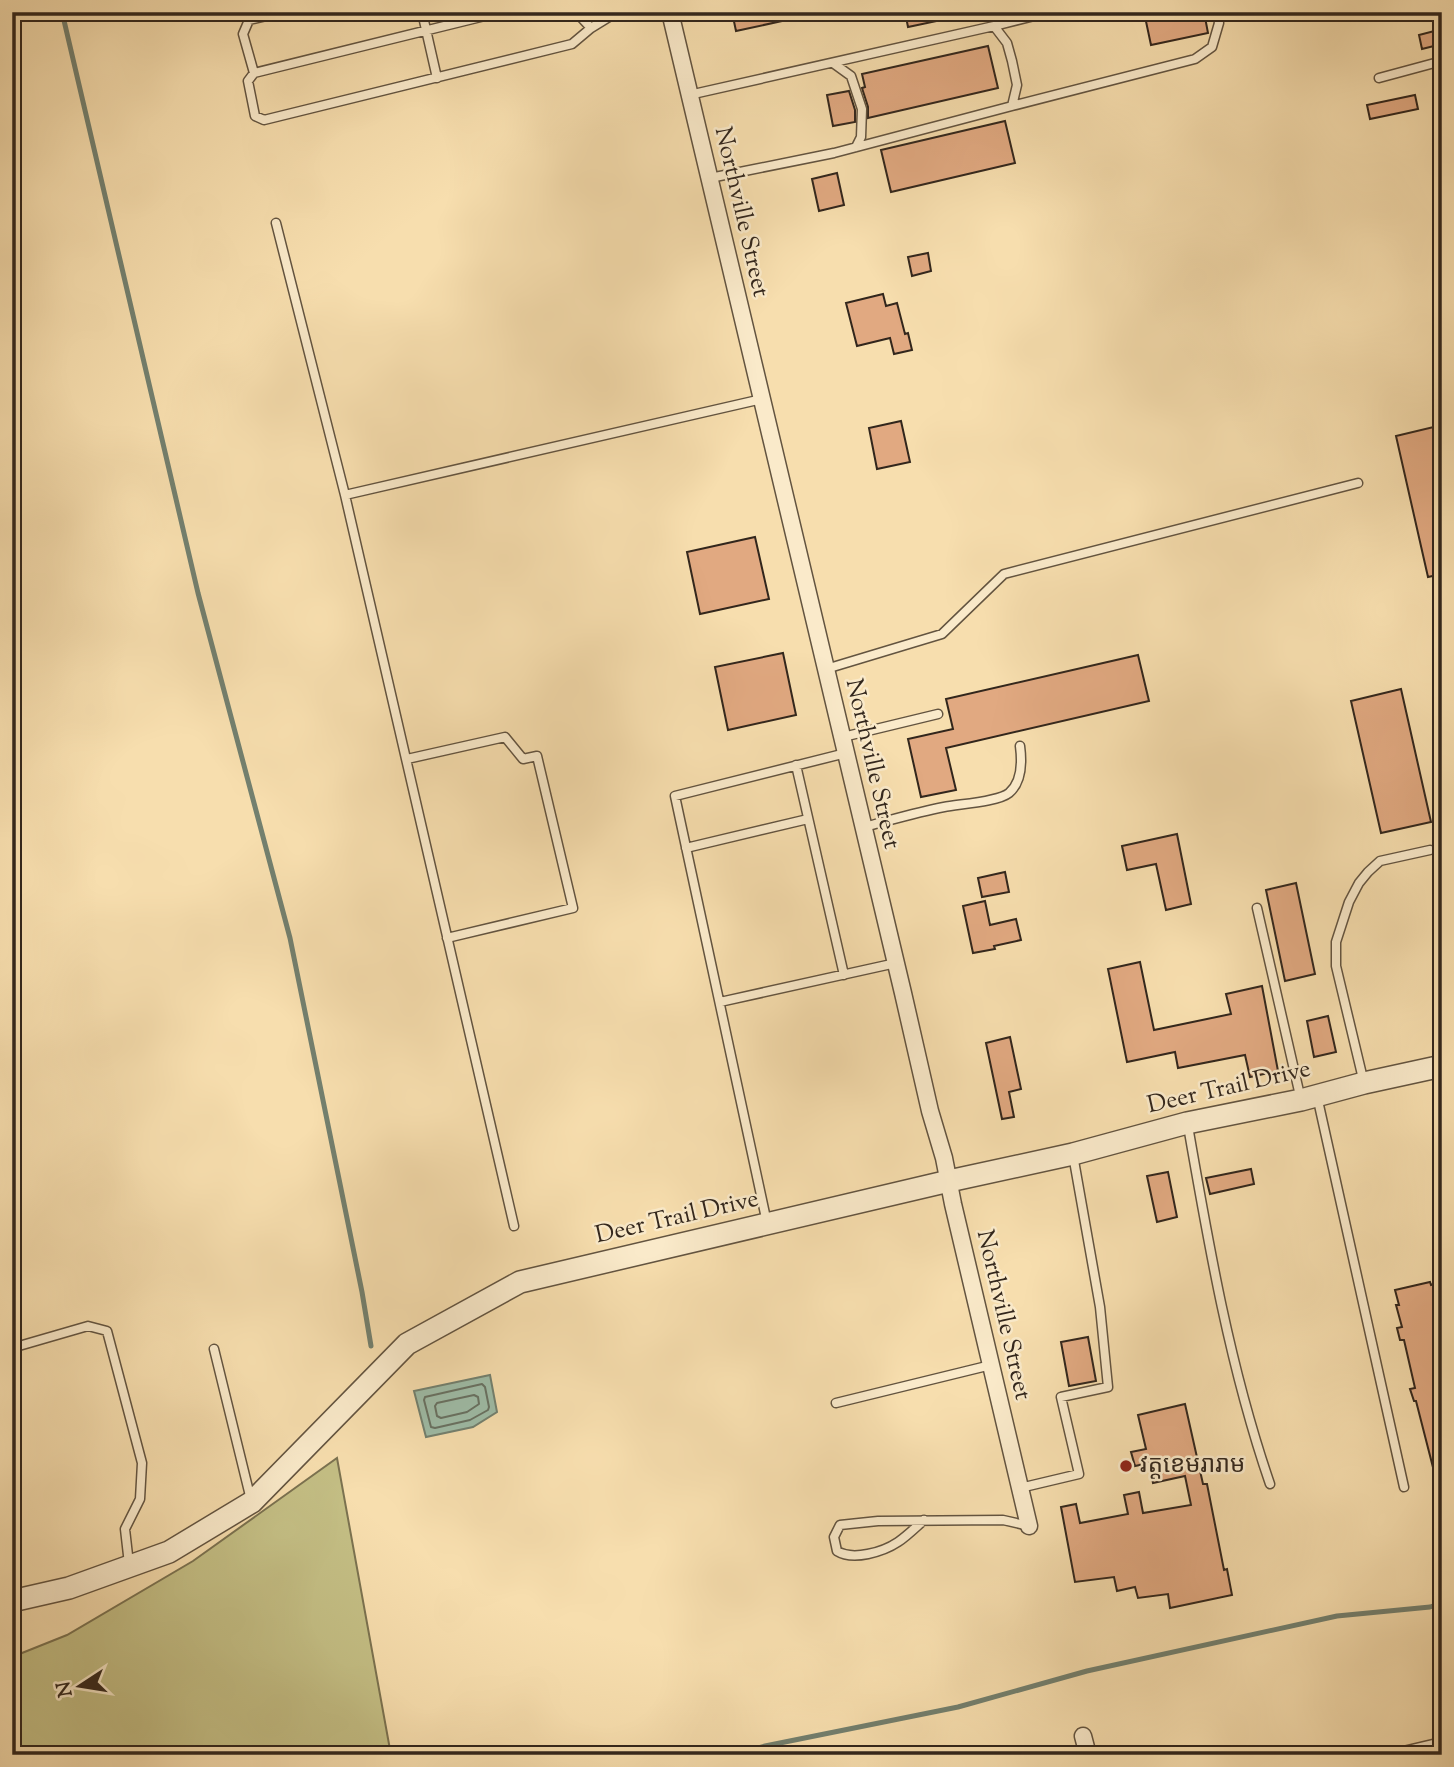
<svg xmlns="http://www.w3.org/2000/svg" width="1454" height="1767" viewBox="0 0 1454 1767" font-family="'Sorts Mill Goudy','Noto Sans Khmer',serif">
	<rect width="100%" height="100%" fill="#f7deae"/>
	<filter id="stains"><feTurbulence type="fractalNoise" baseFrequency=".00286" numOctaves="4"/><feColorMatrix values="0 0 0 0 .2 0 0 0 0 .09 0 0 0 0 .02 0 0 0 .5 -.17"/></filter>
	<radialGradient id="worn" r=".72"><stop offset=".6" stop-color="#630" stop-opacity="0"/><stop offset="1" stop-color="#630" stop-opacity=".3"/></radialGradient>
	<path fill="#c4bf85" stroke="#7b7250" stroke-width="2" d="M337,1458L391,1755H12V1657L67,1635L193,1561Z"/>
	<path fill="#9ebca7" stroke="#73806f" stroke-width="2" d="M490,1375L497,1412L473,1427L426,1437L414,1391Z"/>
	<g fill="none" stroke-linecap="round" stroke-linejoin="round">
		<path stroke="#687162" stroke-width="2" d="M482,1384L485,1387L489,1407L488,1410L470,1420L435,1428L431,1427L424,1400L425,1397Z
			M474,1395L478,1397L479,1404L467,1412L441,1418L437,1416L435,1406L437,1403Z"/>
		<path stroke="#73806f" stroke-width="5" d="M62,12L198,593L290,938L362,1292L371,1346
			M733,1755L765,1746L958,1707L1087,1671L1337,1616L1430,1607L1442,1603"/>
	</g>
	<path fill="#e1a981" stroke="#32261c" stroke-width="2" d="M732,12H796V18L736,31Z
		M905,12H951V18L908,27Z
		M1144,12H1204L1208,33L1151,45Z
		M1442,29V44L1422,49L1419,35Z
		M988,46L998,88L868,118V107L862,88L865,87L862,74Z
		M849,91L855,110V122L833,126L827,95Z
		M1415,95L1418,109L1370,119L1367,105Z
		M1005,121L1015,163L891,192L881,150Z
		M837,173L844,205L819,211L812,179Z
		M928,253L931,271L912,276L908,257Z
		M883,294L886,306L897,303L905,334L908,333L912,350L894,354L890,338L857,346L846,303Z
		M901,421L910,462L877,469L869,428Z
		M1442,425V574L1428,577L1396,436Z
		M755,537L769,599L700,614L687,552Z
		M783,653L796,715L728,730L715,667Z
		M1138,655L1149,701L946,748L956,790L921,797L908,739L953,729L946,699Z
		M1401,689L1431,822L1381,833L1351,701Z
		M1177,834L1191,904L1166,910L1156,864L1127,870L1122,846Z
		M1005,872L1009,892L982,897L978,878Z
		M1296,883L1315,974L1285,981L1266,890Z
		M985,901L990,925L1016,919L1021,940L994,946L995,949L973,953L963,906Z
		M1140,962L1154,1030L1231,1014L1226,994L1262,986L1278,1071L1250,1077L1245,1055L1178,1068L1175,1052L1127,1062L1108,969Z
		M1328,1016L1336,1052L1314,1057L1307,1021Z
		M1010,1037L1021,1089L1009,1092L1014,1117L1002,1119L986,1043Z
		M1251,1169L1254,1184L1210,1194L1206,1178Z
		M1168,1172L1177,1217L1157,1222L1147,1176Z
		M1430,1282L1431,1285L1442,1282V1482L1437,1483L1416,1401H1414L1410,1389L1415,1388L1404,1340H1400L1397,1328L1402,1327L1396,1305H1399L1395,1290Z
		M1088,1337L1096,1381L1069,1386L1061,1342Z
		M1185,1404L1203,1484H1207L1224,1570L1227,1569L1232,1595L1170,1608L1168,1594L1138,1598L1135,1587L1117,1591L1114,1577L1075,1582L1061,1507L1076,1504L1080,1523L1128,1514L1124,1495L1139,1492L1143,1513L1191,1505L1185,1476L1153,1483L1149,1463L1135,1466L1131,1452L1146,1449L1138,1415Z"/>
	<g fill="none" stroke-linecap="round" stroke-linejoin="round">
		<g stroke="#635440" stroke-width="11">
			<path id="service" d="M422,12L437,78
				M501,12L254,73L248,81L255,116L264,120L572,44L591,28L617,12
				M576,12L591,28
				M994,26L1050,12
				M833,63L851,76L862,109L861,137L856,147
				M254,73L243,34L249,20L284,12
				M1379,78L1442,61
				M689,95L994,26L1007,43L1012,61L1017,85L1012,106L834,153L710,178
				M1012,106L1195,59L1212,47L1219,23L1217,12
				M276,223L345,495L514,1226
				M345,495L762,399
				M826,669L942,634L1004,574L1358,483
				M843,737L938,714
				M407,759L505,737L523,759L537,756L573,908L447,938
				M796,765L844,975
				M864,827C891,820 918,812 944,807C959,804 998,802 1009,793C1022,782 1022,761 1020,746
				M686,848L808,819
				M1257,908L1301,1100
				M720,1002L896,963
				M1364,1083L1336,966V942L1349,902L1359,883L1368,872L1380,861L1430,850
				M1317,1096L1404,1487
				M1188,1126C1209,1247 1230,1368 1270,1484
				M767,1223L675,796L846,753
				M12,1348L88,1326L107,1331L142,1463L140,1499L125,1529L129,1564
				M214,1349L251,1500
				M836,1403L991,1365
				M1020,1488L1079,1474L1061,1397L1108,1387L1100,1307L1073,1155
				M924,1520C916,1527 907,1536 898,1542C883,1552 853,1561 837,1551L834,1537L840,1525L878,1521L1003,1520L1029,1526"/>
		</g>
		<g stroke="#635440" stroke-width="19">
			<path id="minor" d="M670,12L903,993L930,1111L944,1158L953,1204L1029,1526
				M1083,1736L1088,1755
				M1404,1755L1442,1746"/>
		</g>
		<g stroke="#635440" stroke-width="24">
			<path id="tertiary" d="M12,1601L69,1588L169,1552L252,1502L407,1344L520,1282L949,1181L1073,1154L1187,1123L1301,1100L1364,1083L1442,1066"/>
		</g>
		<use href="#service" stroke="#faeaca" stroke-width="8"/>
		<use href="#minor" stroke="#faeaca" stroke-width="16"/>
		<use href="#tertiary" stroke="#faeaca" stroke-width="21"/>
	</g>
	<circle fill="#8f2418" stroke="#faeaca" stroke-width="2.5" cx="1126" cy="1466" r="7"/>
	<g text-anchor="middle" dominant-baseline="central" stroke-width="5" stroke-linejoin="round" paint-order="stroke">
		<g font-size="24" fill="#32261c" stroke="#faeaca">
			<text transform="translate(741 212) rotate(77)">Northville Street</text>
			<text transform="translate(872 764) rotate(77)">Northville Street</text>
			<text transform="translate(1229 1088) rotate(-13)">Deer Trail Drive</text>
			<text transform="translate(677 1218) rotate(-13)">Deer Trail Drive</text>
			<text transform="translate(1003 1315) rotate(77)">Northville Street</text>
		</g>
		<g font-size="24" fill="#32261c" stroke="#faeaca" text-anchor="start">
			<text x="1140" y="1466">វត្តខេមរារាម</text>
		</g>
	</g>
	<rect width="1454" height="1767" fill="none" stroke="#f7deae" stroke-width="42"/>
	<rect x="14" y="14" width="1426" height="1739" fill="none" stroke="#32261c" stroke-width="3.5"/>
	<rect x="21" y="21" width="1412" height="1725" fill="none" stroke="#32261c" stroke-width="2"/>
	<g transform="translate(80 1686) rotate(258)" stroke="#faeaca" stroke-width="5" paint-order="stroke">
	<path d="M0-5L12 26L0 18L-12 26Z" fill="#32261c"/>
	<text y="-10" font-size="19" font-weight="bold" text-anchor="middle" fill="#32261c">N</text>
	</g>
	<rect width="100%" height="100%" filter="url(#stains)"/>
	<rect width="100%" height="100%" fill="url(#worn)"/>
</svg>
